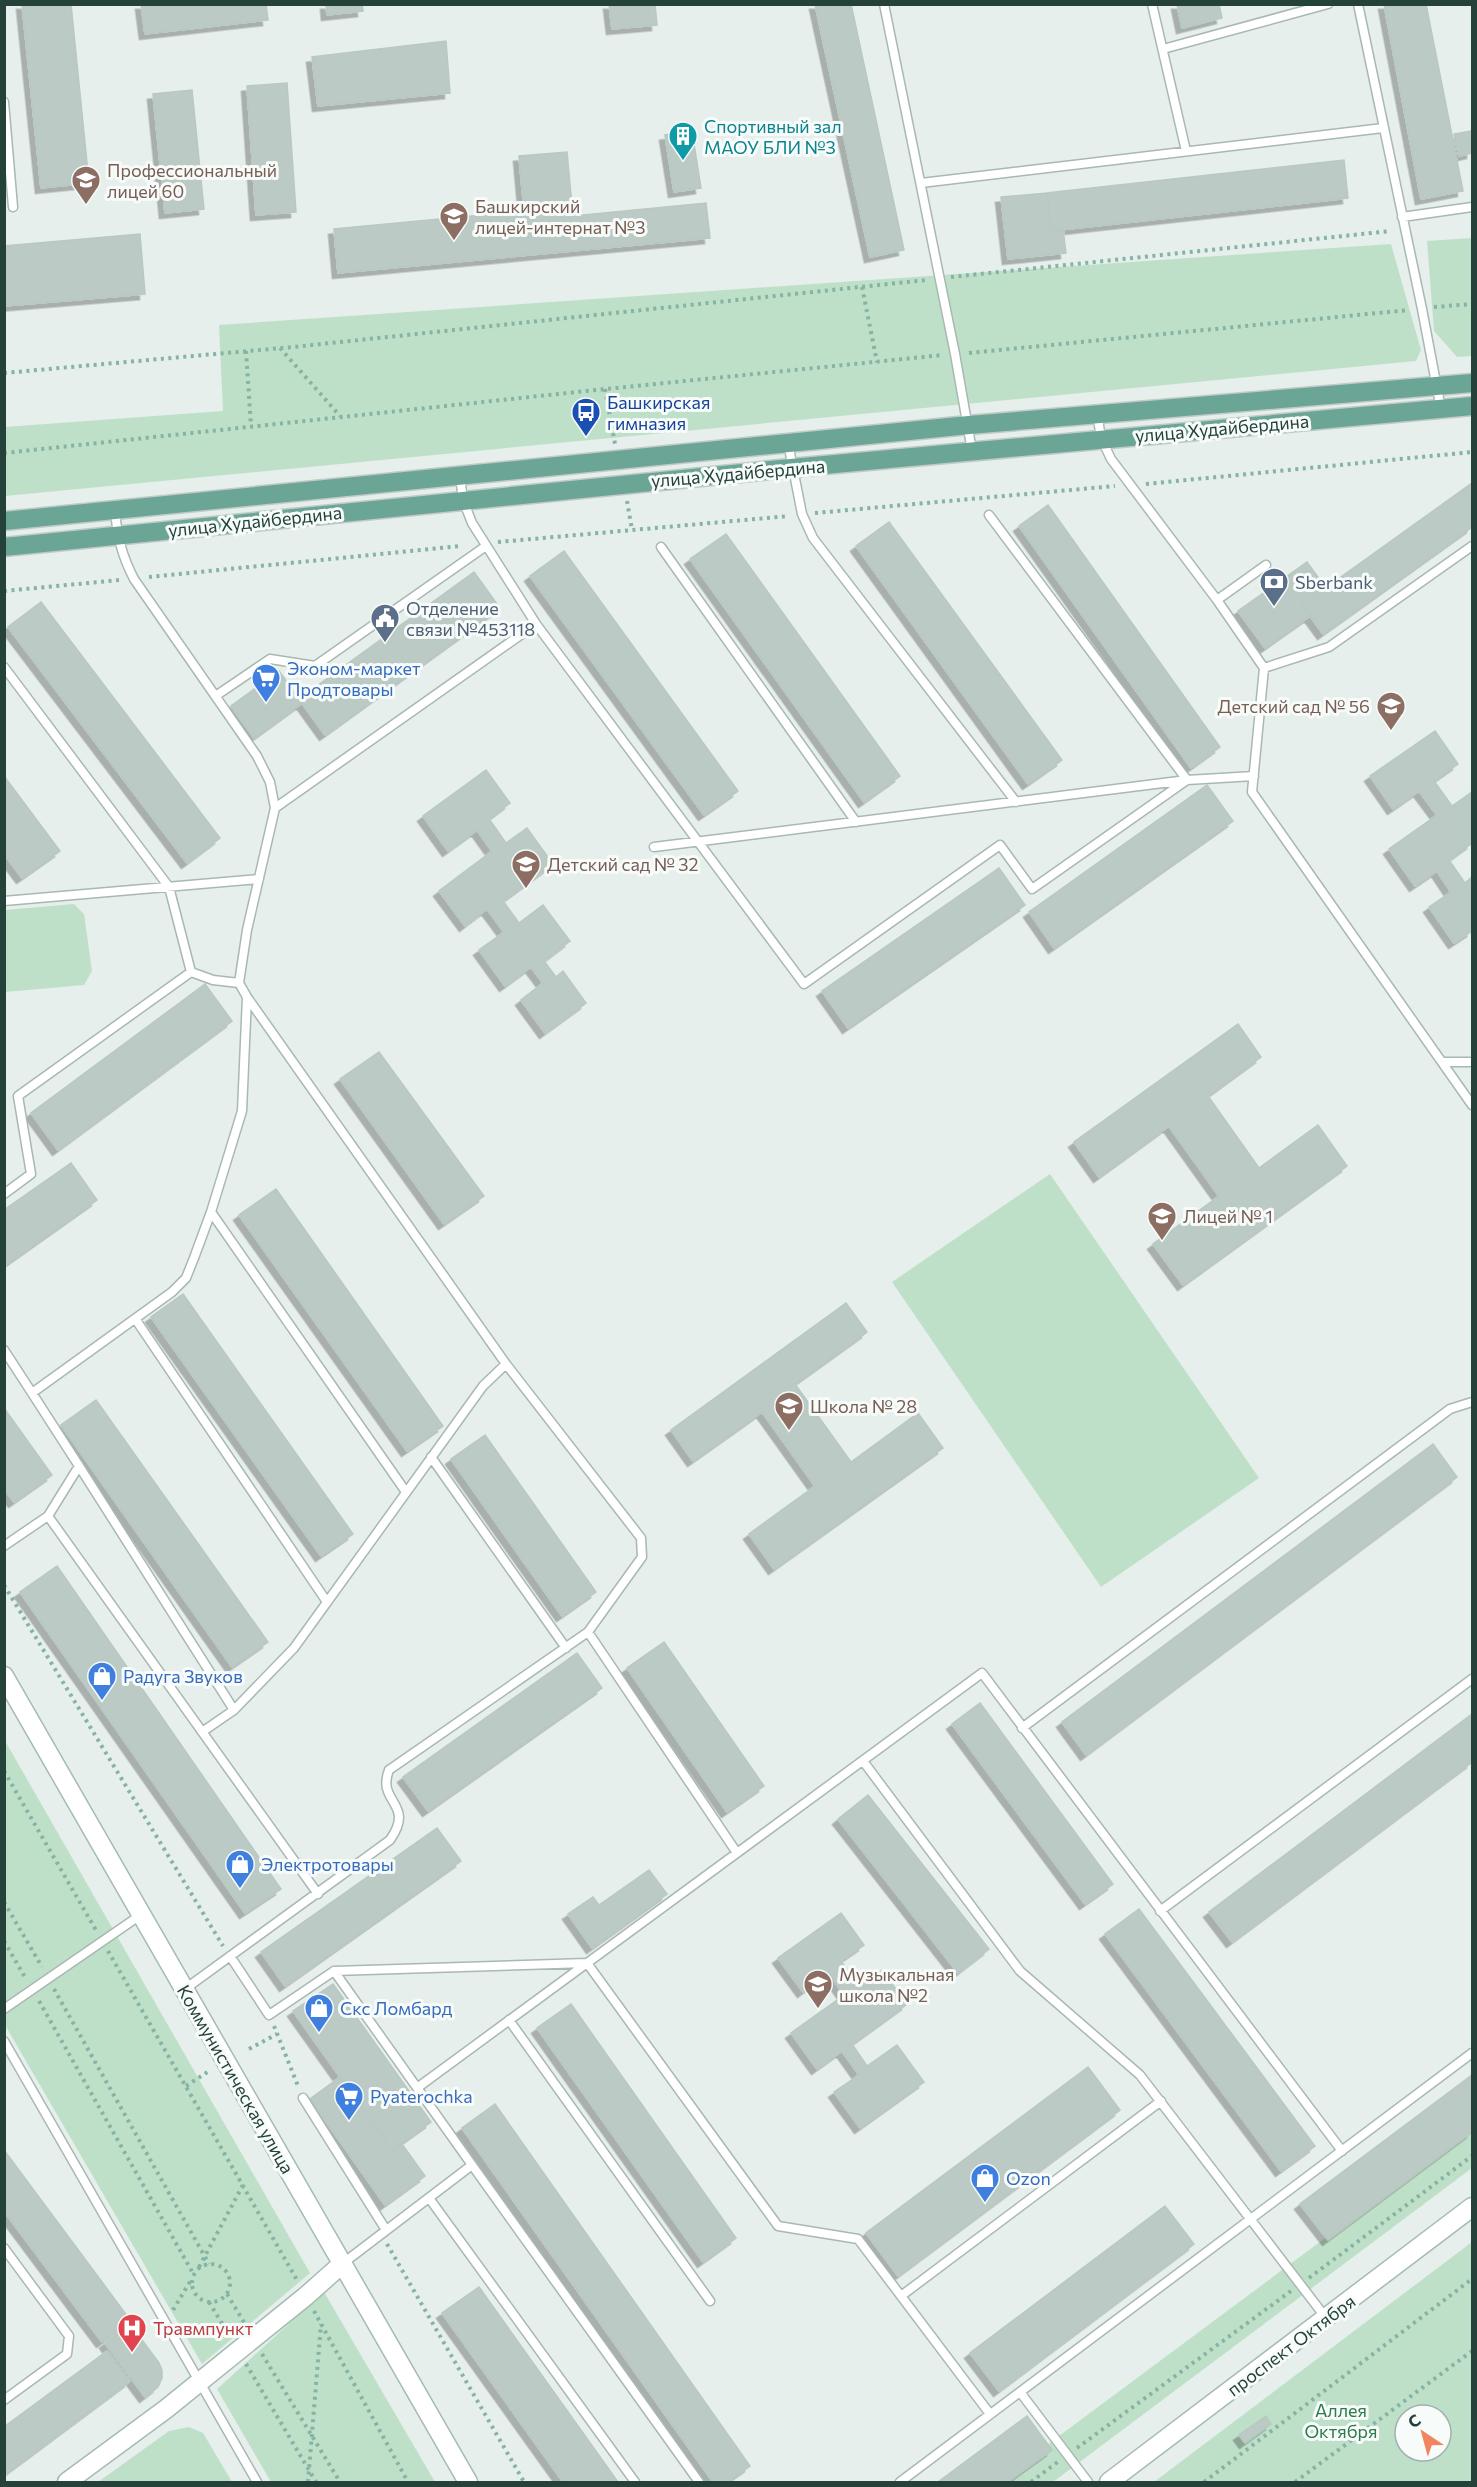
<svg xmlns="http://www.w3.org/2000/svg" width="1477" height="2487" viewBox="0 0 1477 2487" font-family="Commissioner,sans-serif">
	<defs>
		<filter id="shadow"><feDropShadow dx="-5.5" dy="5.5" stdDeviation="0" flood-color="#0004"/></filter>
	</defs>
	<rect width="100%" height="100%" fill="#e6efeb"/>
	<path fill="#bfe0c8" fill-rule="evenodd" d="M1472,238V356L1457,357L1434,331L1427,241Z
		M1391,244L1421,350L1416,361L5,496V427L223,411L219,325Z
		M74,904L84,914L92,971L84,985L5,992V910Z
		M1050,1174L1259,1478L1101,1587L892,1282Z
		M4,1739L310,2273L202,2364L5,2025Z
		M1472,2129V2168L1053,2482H997Z
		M1472,2242V2482H1154ZM1405,2415H1441V2451H1405Z
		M324,2292L435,2482H271L217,2389Z
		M189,2427L203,2433L232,2482H98L169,2431Z"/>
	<path fill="#bbcac4" stroke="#b8c9c2" stroke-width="1.5" filter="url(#shadow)" d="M22,4H71L89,183L41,188Z
		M141,4H266L268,20L145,34Z
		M326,4H362L363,11L327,15Z
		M609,4H655L657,25L612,29Z
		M815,4H851L904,250L870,257Z
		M1177,4H1219L1222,18L1182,28Z
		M1384,4H1426L1463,191L1421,199Z
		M446,41L450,93L318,106L312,57Z
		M287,83L296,212L256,215L247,86Z
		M192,90L204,209L165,213L153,94Z
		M692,131L701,188L674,192L665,135Z
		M1472,131V153L1459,156L1454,134Z
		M567,152L573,216L706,203L710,238L338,273L334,229L524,211L519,156Z
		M1344,160L1348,198L1051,231L1047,193Z
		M1047,193L1051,231L1063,229L1066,253L1008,259L1001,197Z
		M140,234L145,294L4,306V246Z
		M1472,483V527L1323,634L1302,605Z
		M1048,505L1220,747L1191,768L1019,526Z
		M889,522L1062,760L1028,784L856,546Z
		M726,534L900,776L864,802L690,559Z
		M564,551L738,791L704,815L530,576Z
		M1307,562L1326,588L1302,605L1310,616L1265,648L1238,611Z
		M474,572L500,608L325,735L299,699Z
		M41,602L220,838L187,863L8,627Z
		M279,671L302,703L254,738L231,706Z
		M1435,731L1458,764L1434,781L1452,806L1472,792V843L1449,860L1465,883L1472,877V931L1454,943L1429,907L1451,892L1437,871L1415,886L1389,849L1437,815L1419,791L1393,809L1370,776Z
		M486,770L510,803L489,819L506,843L527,828L553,864L503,901L519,923L543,905L570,941L544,961L556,977L563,971L586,1003L545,1033L521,1000L543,983L531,967L505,986L479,950L504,932L487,909L465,926L439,891L492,851L477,830L448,851L423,816Z
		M4,776L60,851L22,878L4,854Z
		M1207,785L1233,821L1054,948L1029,912Z
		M999,868L1025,905L848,1028L822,991Z
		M205,984L232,1021L58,1150L31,1113Z
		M1238,1024L1261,1057L1208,1096L1259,1168L1318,1125L1347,1166L1183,1285L1153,1244L1219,1196L1169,1126L1099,1177L1074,1142Z
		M379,1052L484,1196L444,1224L340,1079Z
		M71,1163L97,1200L4,1266V1210Z
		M276,1189L443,1426L407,1451L239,1215Z
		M183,1294L353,1534L321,1556L151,1317Z
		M846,1303L867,1332L795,1384L851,1462L918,1413L943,1448L774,1569L749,1534L815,1486L762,1412L693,1461L671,1430Z
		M96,1400L268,1642L232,1667L61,1425Z
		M4,1408L52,1475L14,1502L4,1489Z
		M485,1435L596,1592L562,1616L451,1459Z
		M1433,1444L1457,1477L1086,1755L1062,1722Z
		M57,1566L281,1889L245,1913L20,1592Z
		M664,1642L764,1786L727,1812L627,1668Z
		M577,1653L602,1688L428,1811L403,1777Z
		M980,1703L1113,1884L1085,1904L952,1724Z
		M1472,1714V1762L1232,1942L1209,1912Z
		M868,1795L989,1949L958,1973L838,1819Z
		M437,1828L461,1861L285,1986L261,1952Z
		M649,1870L667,1894L592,1948L568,1914L593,1897L599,1905Z
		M1139,1909L1315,2146L1281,2171L1105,1934Z
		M841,1913L864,1945L841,1961L859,1986L882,1970L907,2004L852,2044L867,2066L897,2045L924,2082L860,2128L834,2092L859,2075L842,2051L817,2069L791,2033L844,1995L829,1973L803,1992L778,1958Z
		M333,1984L431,2122L392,2150L293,2011Z
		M571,2004L736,2238L703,2262L537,2028Z
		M1088,2067L1120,2110L898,2276L866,2233Z
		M1472,2075V2132L1328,2240L1300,2204Z
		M340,2077L392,2150L402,2144L425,2176L385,2205L310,2099Z
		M495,2104L750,2466L727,2482H713L462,2128Z
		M4,2150L131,2321L102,2342L4,2211Z
		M1165,2206L1194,2244L999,2391L970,2353Z
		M479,2287L618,2482H563L442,2313Z
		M130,2324L159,2363L162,2370V2378L158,2387L145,2397L105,2343Z
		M107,2351L130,2381L4,2475V2427Z
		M1027,2416L1052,2450L1008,2482H938Z
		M1266,2416L1271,2424L1245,2443L1239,2435Z"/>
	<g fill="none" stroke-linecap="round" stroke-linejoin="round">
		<g stroke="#a8b8b2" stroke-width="11">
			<path id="lane" d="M884,4L955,354L972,451
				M1152,4L1186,151
				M1358,4L1422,309L1441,409
				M1163,49L1328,4
				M4,102L13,207
				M921,183L1383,128
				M1402,217L1472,207
				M1097,413L1101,438L1111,459L1217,600L1264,668L1252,792L1472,1105
				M788,443L802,514L813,538L1016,802
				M460,476L463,500L472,523L536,624L804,984L1000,845L1032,889L1187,780L1254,776
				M661,547L856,822
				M1217,600L1266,565
				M4,667L169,887L191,972
				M1264,668L1329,647L1472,546
				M217,695L270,659L315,666L486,546
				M275,808L536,624
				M654,847L1187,780L989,515
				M4,901L259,879
				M1442,1062H1472
				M4,1194L31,1174L18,1096L191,972L213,980L239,983
				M211,1212L406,1492
				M136,1320L327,1602
				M4,1350L32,1393
				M431,1457L566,1648
				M79,1466L234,1710
				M48,1516L318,1894
				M4,1546L48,1516L79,1466L32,1393L172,1292L186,1278L194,1258L211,1212L242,1111L247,997L239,983L247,930L275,808L270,782L257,756L134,579C122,556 117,536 115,510
				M588,1632L737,1853
				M1022,1728L1450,1409L1472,1402
				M202,1732L234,1710L294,1648L483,1386L506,1364
				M863,1761L1020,1971L1140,2075L1326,2318
				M1160,1911L1472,1679
				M230,1956L269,2015L334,1971L472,2165L342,2264
				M334,1971L587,1963L778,2226L858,2239L990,2414
				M185,1989L390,1840C416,1803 376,1803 389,1770L588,1632L642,1557L641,1538L506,1364L247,997
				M4,2009L142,1914
				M509,2020L710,2301
				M4,2041L257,2482
				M417,2088L982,1673L1342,2151
				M303,2098L386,2230
				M472,2165L699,2482
				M429,2198L635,2482
				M4,2248L69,2336L67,2354L4,2400
				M901,2296L1161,2101
				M1020,2392L1472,2053
				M900,2482L1020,2392L1088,2482"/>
		</g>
		<g stroke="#a4bbb3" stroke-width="21">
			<path id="secondary" d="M4,1676L468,2482
				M67,2482L166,2409L306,2296L342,2264
				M1109,2482L1472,2207"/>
		</g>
		<g stroke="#c2cac8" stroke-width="21">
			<path id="primary" d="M4,521L969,425L1472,383
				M4,547L791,468L1472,406"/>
		</g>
		<path stroke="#86b3a5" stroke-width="4" stroke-dasharray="3 4.5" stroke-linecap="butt" d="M951,277L1391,231
			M862,287L877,362
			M1434,307L1472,304
			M280,348L340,416
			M246,351L251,426
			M969,353L1409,310
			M4,373L293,347L926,280
			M605,389L615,444
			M4,453L605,389L943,355
			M1146,484L1472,452
			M627,501L632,530
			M815,513L1115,486
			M498,542L789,516
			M149,577L461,546
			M4,591L120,580
			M4,1585L223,1946
			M4,1771L97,1932
			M4,1902L42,1967
			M4,1941L26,1979
			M108,1951L297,2280
			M54,1989L209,2264
			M39,2001L194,2275
			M274,2026L298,2086
			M249,2049L277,2034
			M186,2086L209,2071
			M387,2244L524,2482
			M192 2283a19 19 0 1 1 38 0a19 19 0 1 1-38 0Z
			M199,2267L243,2185
			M1309,2278L1472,2156
			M227,2294L245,2324
			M209,2302L229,2335
			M173,2310L191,2280
			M314,2311L408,2482
			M262,2354L340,2482
			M246,2364L316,2482
			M1077,2448L1291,2291
			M308,2482L321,2324
			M1031,2482L1059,2461
			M1204,2482L1472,2279
			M1295,2482L1472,2351"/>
		<use href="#lane" stroke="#fff" stroke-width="8"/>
		<use href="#secondary" stroke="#fff" stroke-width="18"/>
		<use href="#primary" stroke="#6aa596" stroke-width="18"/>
	</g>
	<defs>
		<g id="building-pin" transform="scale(1.5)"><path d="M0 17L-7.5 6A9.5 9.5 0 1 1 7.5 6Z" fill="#0f9aa8" stroke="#f7fbf9"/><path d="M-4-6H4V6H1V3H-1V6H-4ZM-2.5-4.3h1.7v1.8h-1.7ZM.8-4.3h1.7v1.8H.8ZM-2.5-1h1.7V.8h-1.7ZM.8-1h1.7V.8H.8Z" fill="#fff"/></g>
		<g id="university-pin" transform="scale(1.5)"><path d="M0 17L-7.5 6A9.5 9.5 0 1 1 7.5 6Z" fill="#8d6e63" stroke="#f7fbf9"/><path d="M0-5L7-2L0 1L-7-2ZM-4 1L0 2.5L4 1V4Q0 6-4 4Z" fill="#fff"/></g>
		<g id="school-pin" transform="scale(1.5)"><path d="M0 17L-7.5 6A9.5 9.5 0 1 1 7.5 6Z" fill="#8d6e63" stroke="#f7fbf9"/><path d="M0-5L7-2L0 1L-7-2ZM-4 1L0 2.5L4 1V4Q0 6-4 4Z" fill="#fff"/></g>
		<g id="bus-pin" transform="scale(1.5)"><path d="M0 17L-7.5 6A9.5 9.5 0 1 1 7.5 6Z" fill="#1a4fb4" stroke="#f7fbf9"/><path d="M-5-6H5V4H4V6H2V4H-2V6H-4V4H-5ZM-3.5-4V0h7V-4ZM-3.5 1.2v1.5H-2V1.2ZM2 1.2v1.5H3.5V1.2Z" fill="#fff"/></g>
		<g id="bank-pin" transform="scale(1.5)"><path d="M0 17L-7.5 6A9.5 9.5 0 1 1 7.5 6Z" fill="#5c6f8a" stroke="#f7fbf9"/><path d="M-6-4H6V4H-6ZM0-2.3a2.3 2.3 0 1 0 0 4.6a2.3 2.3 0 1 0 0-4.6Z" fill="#fff"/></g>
		<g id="civic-pin" transform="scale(1.5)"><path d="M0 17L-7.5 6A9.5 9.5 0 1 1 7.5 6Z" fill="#5c6f8a" stroke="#f7fbf9"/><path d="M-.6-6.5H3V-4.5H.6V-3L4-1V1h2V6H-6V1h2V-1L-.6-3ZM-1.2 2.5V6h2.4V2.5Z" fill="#fff"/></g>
		<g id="supermarket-pin" transform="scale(1.5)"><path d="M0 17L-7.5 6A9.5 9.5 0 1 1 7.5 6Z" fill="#3f7fe0" stroke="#f7fbf9"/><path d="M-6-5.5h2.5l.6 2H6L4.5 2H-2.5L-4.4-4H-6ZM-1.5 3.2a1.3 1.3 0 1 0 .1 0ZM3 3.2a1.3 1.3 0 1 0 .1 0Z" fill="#fff"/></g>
		<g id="shop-pin" transform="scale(1.5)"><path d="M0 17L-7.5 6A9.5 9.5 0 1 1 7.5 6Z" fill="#3f7fe0" stroke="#f7fbf9"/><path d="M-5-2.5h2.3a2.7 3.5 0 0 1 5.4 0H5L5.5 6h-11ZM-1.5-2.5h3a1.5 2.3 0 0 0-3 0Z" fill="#fff"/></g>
		<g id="hospital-pin" transform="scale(1.5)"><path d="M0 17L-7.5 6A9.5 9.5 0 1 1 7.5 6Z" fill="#e0444e" stroke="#f7fbf9"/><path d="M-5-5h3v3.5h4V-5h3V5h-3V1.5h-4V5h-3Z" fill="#fff"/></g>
	</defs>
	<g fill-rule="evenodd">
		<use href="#building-pin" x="683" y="136"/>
		<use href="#university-pin" x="86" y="180"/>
		<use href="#school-pin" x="454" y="216"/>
		<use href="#bus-pin" x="586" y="412"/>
		<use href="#bank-pin" x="1274" y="582"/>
		<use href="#civic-pin" x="385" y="618"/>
		<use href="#supermarket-pin" x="266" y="678"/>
		<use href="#school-pin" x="1391" y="706"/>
		<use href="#school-pin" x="526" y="864"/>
		<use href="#school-pin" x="1162" y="1216"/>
		<use href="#school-pin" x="789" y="1406"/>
		<use href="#shop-pin" x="102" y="1676"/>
		<use href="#shop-pin" x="240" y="1864"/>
		<use href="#school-pin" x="818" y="1984"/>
		<use href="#shop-pin" x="319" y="2008"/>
		<use href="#supermarket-pin" x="349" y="2096"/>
		<use href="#shop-pin" x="985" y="2178"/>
		<use href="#hospital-pin" x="132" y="2328"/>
	</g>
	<g text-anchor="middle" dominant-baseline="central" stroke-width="6" stroke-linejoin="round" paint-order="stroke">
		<g font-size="18" fill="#0d838f" stroke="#f7fbf9" text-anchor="start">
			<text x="704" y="126">Спортивный зал<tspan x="704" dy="21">МАОУ БЛИ №3</tspan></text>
		</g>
		<g font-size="18" fill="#785e54" stroke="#f7fbf9" text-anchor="start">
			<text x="107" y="170">Профессиональный<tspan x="107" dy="21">лицей 60</tspan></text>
			<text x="475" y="206">Башкирский<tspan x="475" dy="21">лицей-интернат №3</tspan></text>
			<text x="1370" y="706" text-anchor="end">Детский сад № 56</text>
			<text x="547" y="864">Детский сад № 32</text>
			<text x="1183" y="1216">Лицей № 1</text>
			<text x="810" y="1406">Школа № 28</text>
			<text x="839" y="1974">Музыкальная<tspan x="839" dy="21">школа №2</tspan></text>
		</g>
		<g font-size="18" fill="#164399" stroke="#f7fbf9" text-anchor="start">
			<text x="607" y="402">Башкирская<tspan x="607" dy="21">гимназия</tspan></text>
		</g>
		<g font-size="18" fill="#24423a" stroke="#f7fbf9">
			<text transform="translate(1222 428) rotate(-5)">улица Худайбердина</text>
			<text transform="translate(738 473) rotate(-5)">улица Худайбердина</text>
			<text transform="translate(255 521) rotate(-6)">улица Худайбердина</text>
			<text transform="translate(236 2079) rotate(60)">Коммунистическая улица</text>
			<text transform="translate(1291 2345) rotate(-37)">проспект Октября</text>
		</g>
		<g font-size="18" fill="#4e5e75" stroke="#f7fbf9" text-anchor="start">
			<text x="1295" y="582">Sberbank</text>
			<text x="406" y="608">Отделение<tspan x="406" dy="21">связи №453118</tspan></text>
		</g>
		<g font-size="18" fill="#366cbe" stroke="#f7fbf9" text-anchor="start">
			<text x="287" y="668">Эконом-маркет<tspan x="287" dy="21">Продтовары</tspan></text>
			<text x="123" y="1676">Радуга Звуков</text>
			<text x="261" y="1864">Электротовары</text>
			<text x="340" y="2008">Скс Ломбард</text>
			<text x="370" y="2096">Pyaterochka</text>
			<text x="1006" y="2178">Ozon</text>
		</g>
		<g font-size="18" fill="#be3a42" stroke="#f7fbf9" text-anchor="start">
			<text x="153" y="2328">Травмпункт</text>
		</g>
		<g font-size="18" fill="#2d7a4b" stroke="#f7fbf9">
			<text x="1341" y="2410">Аллея<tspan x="1341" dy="21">Октября</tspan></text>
		</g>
	</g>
	<rect width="1477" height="2487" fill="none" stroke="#24423a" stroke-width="12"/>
	<g transform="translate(1423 2433) rotate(324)"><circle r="28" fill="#f7fbf9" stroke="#a3b1ad" stroke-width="1.5"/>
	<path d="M0-4.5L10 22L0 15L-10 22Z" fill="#f4845f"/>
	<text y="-9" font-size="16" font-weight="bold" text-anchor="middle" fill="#24423a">С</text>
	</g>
</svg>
